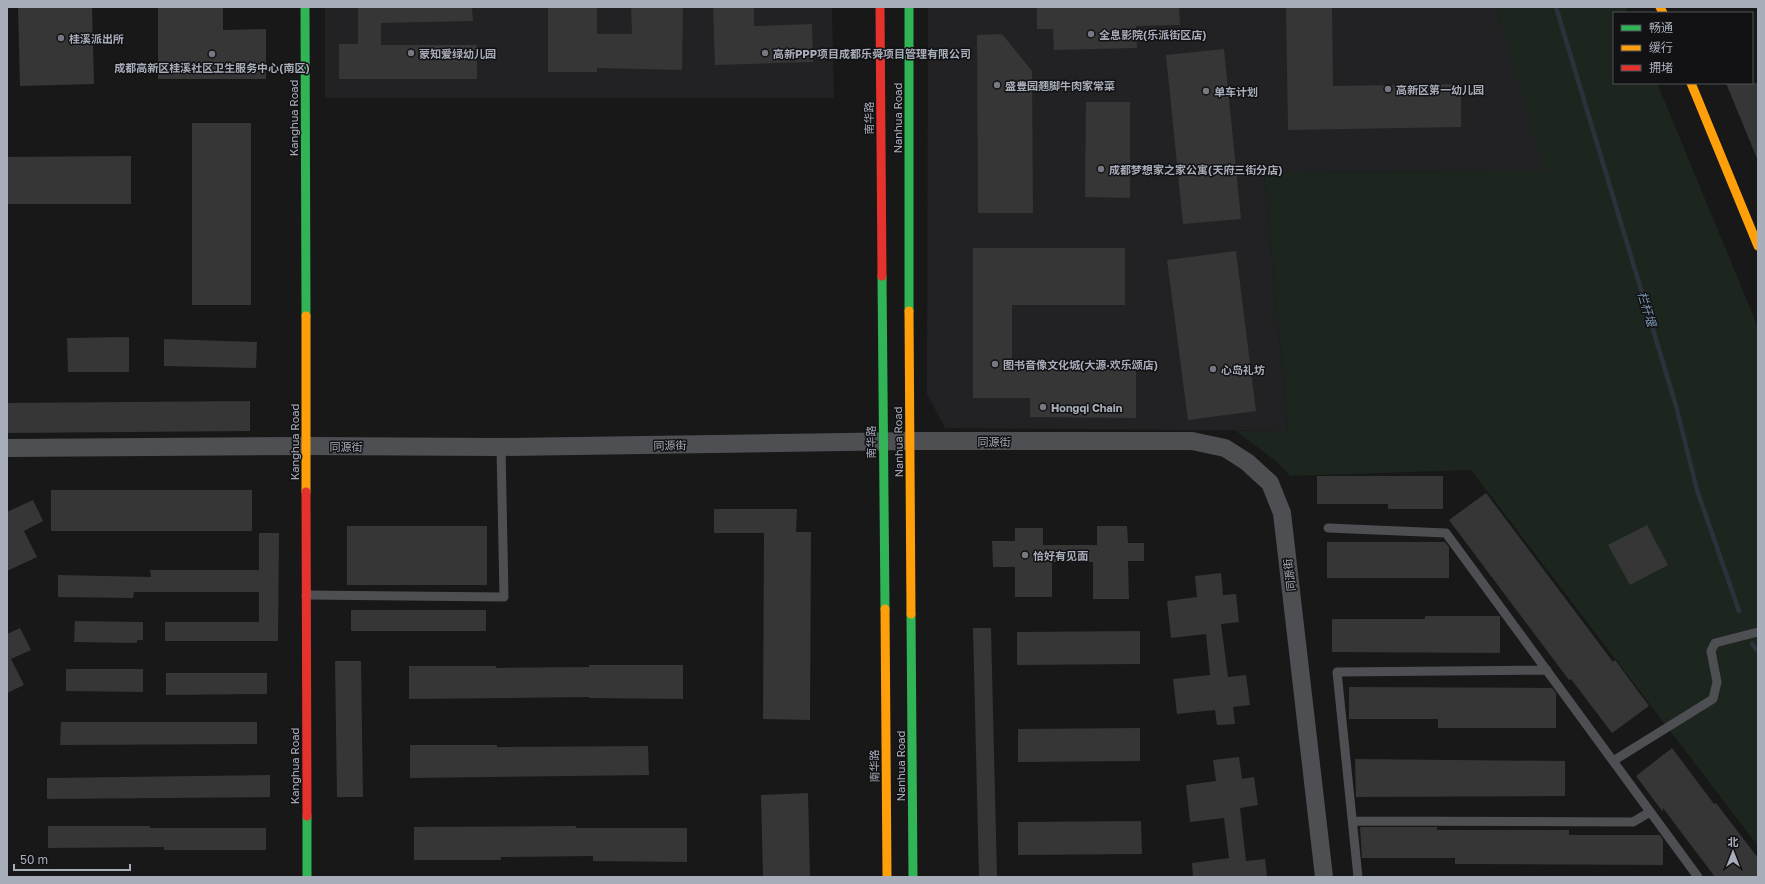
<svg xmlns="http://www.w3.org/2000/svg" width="1765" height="884" viewBox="0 0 1765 884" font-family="'Golos Text','Noto Sans SC',sans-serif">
	<rect width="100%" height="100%" fill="#181818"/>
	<path fill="#222224" d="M325,7H832L834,98H325Z
		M930,7H1496L1545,171L1264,172L1288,431L945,428L927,394L928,9Z"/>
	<path fill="#1d251f" d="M1496,7H1626L1628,13H1614V83H1657L1758,327V846L1471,470L1290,476L1277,462L1236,431H1288L1264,172L1544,171Z"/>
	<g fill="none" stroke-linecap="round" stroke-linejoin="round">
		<path stroke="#2a323b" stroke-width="4.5" d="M1556,7L1676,406L1697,490L1739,611
			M1752,644L1758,651"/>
	</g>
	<path fill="#363637" d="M18,7H92L94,84L20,86Z
		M158,7H223V30L266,29V79H158Z
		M358,7H472L473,21L381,23V45H477V79H339V44H358Z
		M548,7H597V34H632L631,7H683L682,70L597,68V72H548Z
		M713,7H754V26L812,24L813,62L715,65Z
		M1037,7H1179L1180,25L1136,26L1137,48L1054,50L1053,29H1037Z
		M1286,7H1332L1333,86L1461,84V127L1288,130Z
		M1002,34L1032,71L1033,213H978L977,35Z
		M1224,49L1241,219L1183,224L1166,55Z
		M1726,83H1758V161Z
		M1086,102H1130V198L1085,197Z
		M192,123H251V305H192Z
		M131,156V204H7V157Z
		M973,248H1125V305H1012V369L1136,370V418L1030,417V398H973Z
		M1236,251L1256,411L1188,420L1167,260Z
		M129,337V372H68L67,338Z
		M164,339L257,342L256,368L164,366Z
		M250,401V431L7,433V403Z
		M1317,476H1443V509H1388V504H1317Z
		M51,490H252V531H51Z
		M1486,493L1613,662L1615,660L1649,706L1612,733L1571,679L1569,680L1449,520Z
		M33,500L43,521L24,531L37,557L7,571V512Z
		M714,509H797L796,532H811L810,720L763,719L764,533H714Z
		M1647,525L1668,565L1630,585L1608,545Z
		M347,526H487V585H347Z
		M1097,526H1127L1128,543H1144V561H1128L1129,599H1093V562H1052V597H1015V567H993L992,541H1015V528H1043V545H1097Z
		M259,533H279L278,641H165V622H259V592H134L133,598L58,597V575L151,577L150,570H259Z
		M1327,542H1445L1449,547V578H1327Z
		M1221,573L1223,595L1236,594L1239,622L1221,624L1228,677L1246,675L1250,705L1233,707L1235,724L1217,725L1215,710L1177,714L1173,679L1210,675L1206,634L1171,638L1167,601L1197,597L1195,576Z
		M351,610H486V631H351Z
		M1425,616H1500V653L1332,652V619H1425Z
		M75,621L143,622V640H137V643L74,642Z
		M20,628L31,650L11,659L24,685L7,693V634Z
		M973,628H991L997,877H979Z
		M1140,631V664L1017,665V632Z
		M335,661H361L363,797H337Z
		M589,665H683V699L589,698V697L409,699V666H496V668L589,667Z
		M66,669H143V692L66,691Z
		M166,673H267V694L166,695Z
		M1349,687L1552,688L1556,693V728H1438V719H1349Z
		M61,722H257V744L60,745Z
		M1140,728V761L1018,762V729Z
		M410,745H497V747L648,746L649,775L410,778Z
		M1672,748L1714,804L1716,803L1758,858V877H1715L1663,808V812L1636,776Z
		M1239,757L1242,779L1254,777L1258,805L1240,808L1246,861L1265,859L1267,877H1193L1192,863L1229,858L1224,818L1190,822L1186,785L1216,781L1213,760Z
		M1355,759L1565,761V796L1356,797Z
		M270,775V797L47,799V778Z
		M808,793L810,877H763L761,795Z
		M1141,821L1142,854L1018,855V822Z
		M48,826H150V828H266V850H164V847L48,848Z
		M576,826V828H687V862L593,861V856L501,857V860H414V827Z
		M1360,827H1437V830H1569V835H1660L1663,840V865L1455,864V858H1362Z"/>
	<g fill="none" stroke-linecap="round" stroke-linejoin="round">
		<path stroke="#4d4f52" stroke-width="9" d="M1328,528L1446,533L1698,877
			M306,595L504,597L501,447
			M1613,761L1713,699L1717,682L1711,651L1715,643L1758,632
			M1353,821L1633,822L1650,812
			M1358,877L1337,672L1547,670"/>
		<path stroke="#4d4f52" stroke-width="18" d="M7,448L306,446L501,447L910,441H1192L1225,448L1247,462L1270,483L1282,513L1324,877"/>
		<path stroke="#30b455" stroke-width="9" d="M305,7L306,316
			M909,7V311
			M882,276L885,609
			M911,614L913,877
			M307,816V877"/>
		<path stroke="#ff9f0a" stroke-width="9" d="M1660,7L1663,13
			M1691,83L1758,246
			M909,311L911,614
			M306,316V492
			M885,609L887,877"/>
		<path stroke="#e5322d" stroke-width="9" d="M880,7L882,276
			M306,492L307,816"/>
	</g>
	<g fill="#767981" stroke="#121214" stroke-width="1.5">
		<circle cx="1091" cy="34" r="4"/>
		<circle cx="61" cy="38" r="4"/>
		<circle cx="411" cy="53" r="4"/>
		<circle cx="765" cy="53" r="4"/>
		<circle cx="212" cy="54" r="4"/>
		<circle cx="997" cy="85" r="4"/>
		<circle cx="1388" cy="89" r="4"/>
		<circle cx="1206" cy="91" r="4"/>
		<circle cx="1101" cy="169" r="4"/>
		<circle cx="995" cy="364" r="4"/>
		<circle cx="1213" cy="369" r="4"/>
		<circle cx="1043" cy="407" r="4"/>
		<circle cx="1025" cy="555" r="4"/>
	</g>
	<g text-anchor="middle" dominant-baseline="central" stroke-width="3" stroke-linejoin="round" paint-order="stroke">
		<g font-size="11" font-weight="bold" fill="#a8adba" stroke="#121214" text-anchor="start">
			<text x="1099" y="34">全息影院(乐派街区店)</text>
			<text x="69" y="38">桂溪派出所</text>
			<text x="419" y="53">蒙知爱绿幼儿园</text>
			<text x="773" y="53">高新PPP项目成都乐舜项目管理有限公司</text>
			<text x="212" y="67" text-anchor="middle">成都高新区桂溪社区卫生服务中心(南区)</text>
			<text x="1005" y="85">盛豊园翘脚牛肉家常菜</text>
			<text x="1396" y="89">高新区第一幼儿园</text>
			<text x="1214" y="91">单车计划</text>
			<text x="1109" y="169">成都梦想家之家公寓(天府三街分店)</text>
			<text x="1003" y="364">图书音像文化城(大源·欢乐颂店)</text>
			<text x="1221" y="369">心岛礼坊</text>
			<text x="1051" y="407">Hongqi Chain</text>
			<text x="1033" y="555">恰好有见面</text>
		</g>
		<g font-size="11" fill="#a8adba" stroke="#121214">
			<text transform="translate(293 118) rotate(-90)">Kanghua Road</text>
			<text transform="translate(868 118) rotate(-90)">南华路</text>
			<text transform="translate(897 118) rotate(-90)">Nanhua Road</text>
			<text x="994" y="441">同源街</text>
			<text transform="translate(294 442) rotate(-90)">Kanghua Road</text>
			<text transform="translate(870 442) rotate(-90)">南华路</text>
			<text transform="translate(898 442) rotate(-91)">Nanhua Road</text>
			<text transform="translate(670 445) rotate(-1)">同源街</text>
			<text x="346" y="446">同源街</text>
			<text transform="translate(1289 575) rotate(-97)">同源街</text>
			<text transform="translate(294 766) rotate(-90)">Kanghua Road</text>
			<text transform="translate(874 766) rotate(-91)">南华路</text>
			<text transform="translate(900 766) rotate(-90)">Nanhua Road</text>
		</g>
		<g font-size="12" font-style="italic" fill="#7d99b7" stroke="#121214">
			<text transform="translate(1647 309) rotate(73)">栏杆堰</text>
		</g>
	</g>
	<rect width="1765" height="884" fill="none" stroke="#a8adba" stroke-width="16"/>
	<rect x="1613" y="12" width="140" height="72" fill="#121214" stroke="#4e5056"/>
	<rect x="1621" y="25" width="20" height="6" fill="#30b455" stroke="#4e5056"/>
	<text x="1649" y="32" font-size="12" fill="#a8adba">畅通</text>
	<rect x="1621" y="45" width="20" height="6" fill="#ff9f0a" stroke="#4e5056"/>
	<text x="1649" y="52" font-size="12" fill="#a8adba">缓行</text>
	<rect x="1621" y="65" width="20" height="6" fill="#e5322d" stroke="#4e5056"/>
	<text x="1649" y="72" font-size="12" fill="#a8adba">拥堵</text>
	<g transform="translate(1733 852)" stroke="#121214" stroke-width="3" paint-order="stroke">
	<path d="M0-3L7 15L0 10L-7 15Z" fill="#a8adba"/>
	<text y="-6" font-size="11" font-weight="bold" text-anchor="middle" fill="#a8adba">北</text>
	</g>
	<path d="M14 864v6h116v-6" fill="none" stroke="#a8adba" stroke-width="2"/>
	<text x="20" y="864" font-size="12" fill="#a8adba" stroke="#121214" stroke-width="3" paint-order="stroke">50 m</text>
</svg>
